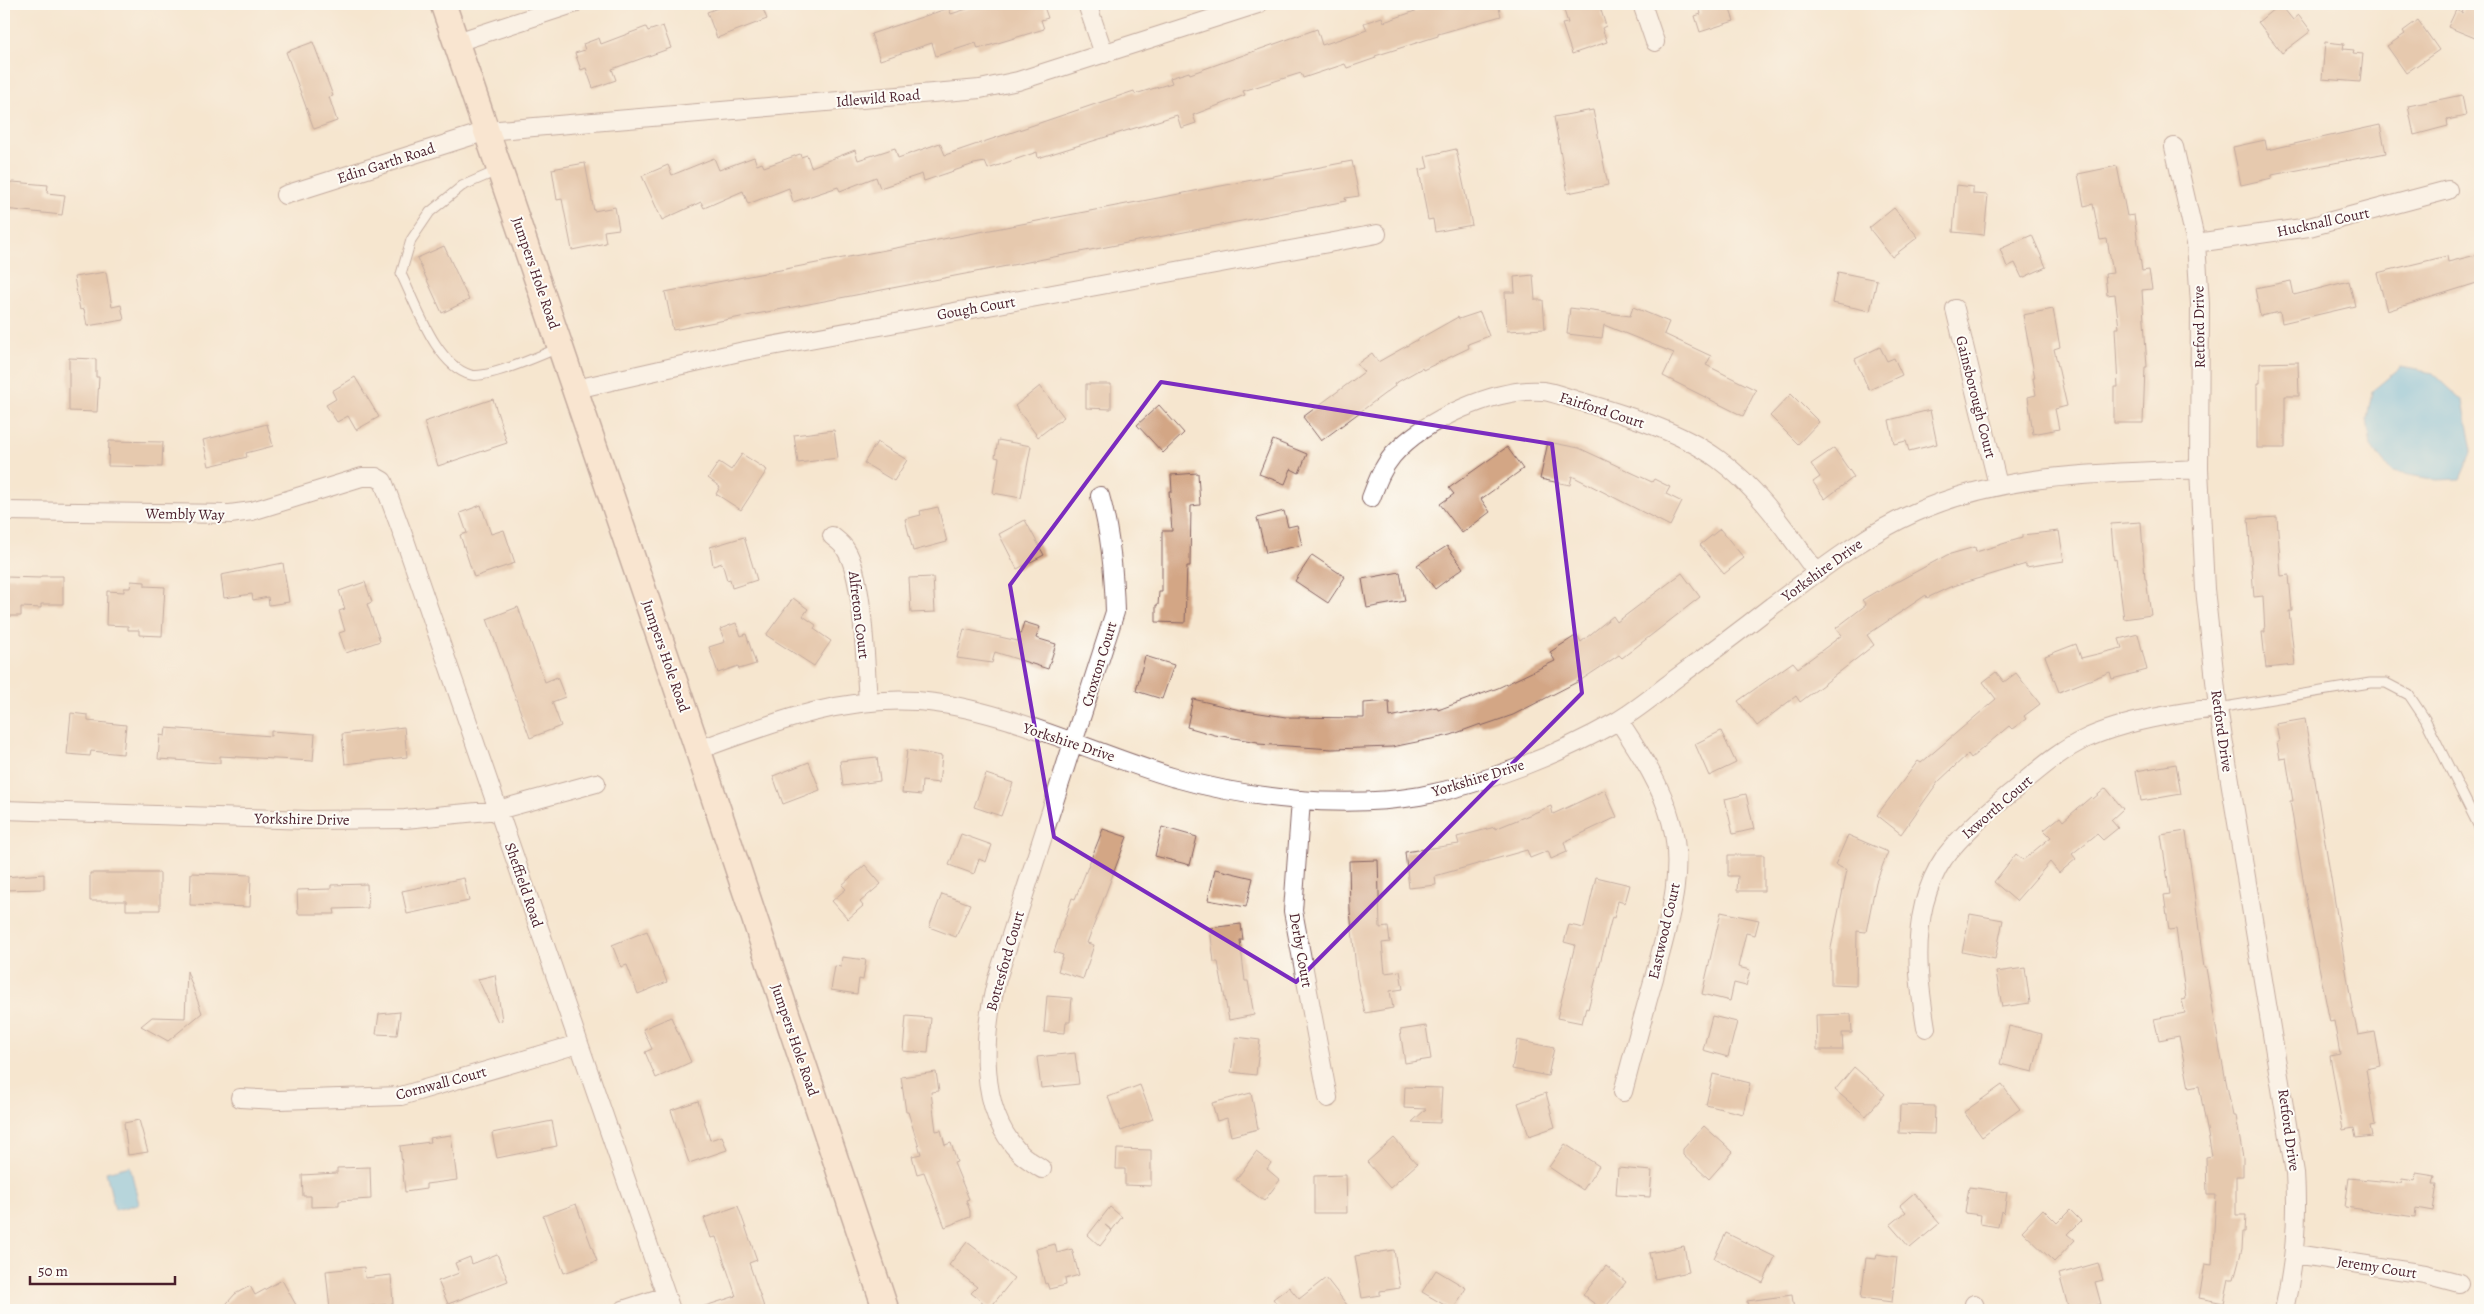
<svg xmlns="http://www.w3.org/2000/svg" width="2484" height="1314" viewBox="0 0 2484 1314" font-family="Alegreya,serif">
	<rect width="100%" height="100%" fill="#fdfcf7"/>
	<filter id="ink" filterUnits="userSpaceOnUse"><feTurbulence type="fractalNoise" baseFrequency=".02" numOctaves="2"/><feDisplacementMap in="SourceGraphic" scale="10" xChannelSelector="R" yChannelSelector="G"/><feConvolveMatrix kernelMatrix="1 2 1 2 8 2 1 2 1" color-interpolation-filters="sRGB"/></filter>
	<filter id="wash" filterUnits="userSpaceOnUse"><feTurbulence type="fractalNoise" baseFrequency=".0096" numOctaves="4" result="noise"/><feDisplacementMap in="SourceGraphic" scale="20" xChannelSelector="R" yChannelSelector="G"/><feGaussianBlur stdDeviation="1.12" result="paint"/><feColorMatrix in="noise" values="0 0 0 0 0 0 0 0 0 0 0 0 0 0 0 0 0 1.4 0 .05"/><feComposite in="paint" operator="in"/></filter>
	<g filter="url(#wash)">
		<rect width="100%" height="100%" fill="#f6e6cf"/>
		<path fill="#6bc0e8" stroke="#5a708a" d="M2401,367L2433,373L2463,401L2472,451L2460,479L2437,480L2392,472L2371,447L2367,419L2372,391Z
			M130,1166L139,1204L115,1210L106,1172Z"/>
		<g id="blocks">
			<path fill="#d3a685" d="M729,4H761L767,19L717,38L707,12Z
				M983,4H1043L1048,18L1041,20L1044,29L978,49L976,43L936,56L932,43L880,60L871,34L949,8L951,14Z
				M1435,4H1498L1501,16L1438,34V36L1375,56L1376,58L1347,68L1345,64L1303,78L1301,73L1243,91L1245,95L1193,115L1196,123L1181,128L1177,115L1038,158L1037,152L988,169L985,162L974,164L924,181L922,174L880,188L876,177L840,191L838,187L793,202L789,188L748,204L743,191L704,208L701,202L662,220L642,176L668,165L672,175L714,158L719,170L754,157L757,165L762,163L764,167L800,154L801,157L807,155L811,167L855,150L858,160L895,148L898,158L940,143L945,155L1134,91L1135,94L1172,83L1170,78L1189,72L1190,74L1317,29L1322,45L1367,30L1364,23L1382,17L1384,22Z
				M1562,4H1599L1606,26L1602,28L1607,42L1572,54L1562,24L1568,23Z
				M1698,4H1728L1734,21L1700,32L1695,16L1701,14Z
				M2280,4L2293,20L2299,15L2311,31L2282,53L2258,22Z
				M2466,4H2480V40L2448,27L2456,10L2462,13Z
				M2418,20L2439,50L2406,73L2387,46L2405,34L2403,31Z
				M663,26L671,48L612,69L616,80L593,88L586,68L581,70L575,53L585,50L583,44L599,38L601,44L646,27L648,31Z
				M313,42L333,96L329,97L337,121L314,129L286,52Z
				M2325,42L2344,44L2343,49L2354,50L2353,53L2363,54L2360,82L2322,79Z
				M2462,95L2466,116L2447,120L2448,126L2414,135L2408,106Z
				M1593,110L1608,185L1568,193L1554,117Z
				M2380,125L2386,153L2272,175V178L2241,185L2233,147L2265,140L2267,150Z
				M1456,149L1472,225L1435,232L1433,219L1428,220L1419,170L1428,168L1425,156Z
				M1352,161L1359,196L1345,198L1346,201L673,330L665,292Z
				M585,163L594,211L615,207L619,229L604,231L606,243L572,250L562,199L557,200L552,169Z
				M2117,166L2127,216L2134,215L2142,271L2149,270L2152,289L2142,290L2147,367H2145L2143,423H2114V387H2118L2115,328H2119L2115,294L2107,295L2105,274L2113,273L2107,239L2100,240L2093,204L2084,206L2078,174Z
				M13,182L48,185L47,193L65,195L62,215L4,209V183Z
				M1957,185L1973,187V194L1988,195L1984,235L1953,232Z
				M1894,208L1918,237L1892,257L1869,228Z
				M2032,235L2046,267L2022,278L2015,263L2007,267L2000,249Z
				M444,246L469,300L442,313L417,258Z
				M2480,254V282L2387,311L2377,273L2447,256L2448,262Z
				M106,272L112,307L121,305L124,320L87,326L84,309L80,310L74,277Z
				M1838,272L1877,280L1870,311L1832,303Z
				M1533,275L1535,300H1543L1545,329L1507,331L1505,292H1515L1514,277Z
				M2291,281L2294,295L2349,281L2355,306L2282,323L2280,312L2260,316L2255,288Z
				M1633,307L1669,322L1664,334L1711,356L1706,365L1756,390L1743,416L1663,376L1674,353L1604,325L1602,338L1567,334L1570,308L1630,316Z
				M2053,309L2060,347L2054,349L2067,406L2055,409L2059,429L2033,434L2028,397L2036,395L2033,378H2035L2023,315Z
				M1480,312L1489,336L1468,344L1469,348L1423,370L1422,368L1394,384L1395,386L1321,441L1303,417L1364,372L1357,364L1372,353L1378,362L1458,317L1459,319Z
				M1880,347L1887,361L1894,358L1902,375L1869,390L1855,359Z
				M69,358L96,359V377H99L97,412L69,411Z
				M2298,362L2299,396H2285V448H2257V383H2260V363Z
				M355,377L379,417L356,430L348,416L337,422L326,405L336,399L332,391Z
				M1086,384H1111V409L1086,408Z
				M1040,386L1064,417L1038,437L1015,406Z
				M1791,394L1819,422L1798,444L1770,416Z
				M493,399L507,443L438,466L424,422Z
				M1159,405L1184,433L1163,453L1137,425Z
				M1930,410L1937,444L1909,451L1906,441L1894,444L1889,420Z
				M267,424L273,446L246,453L247,457L209,466L203,440Z
				M834,430L838,458L798,463L794,435Z
				M998,440L1031,446L1021,498L993,493L999,458L995,457Z
				M1273,440L1307,454L1299,473L1291,469L1285,484L1259,474Z
				M109,441L163,442L162,467L108,466Z
				M877,442L907,460L894,481L864,463Z
				M1548,442L1579,448L1652,482L1654,479L1670,487L1666,494L1682,502L1670,526L1572,476L1570,485L1540,479Z
				M1507,447L1523,469L1481,499L1490,512L1462,533L1440,504L1454,494L1449,488Z
				M1834,448L1854,477L1825,499L1813,482L1820,477L1811,464Z
				M742,454L767,470L741,510L716,494L720,487L708,478L719,462L731,470Z
				M1198,473L1200,505L1191,506L1190,566H1187L1185,623L1156,622V605H1158L1159,592H1162V531H1172L1169,492H1172L1171,475Z
				M481,505L491,534L504,530L515,563L474,577L460,535L467,533L460,513Z
				M938,507L947,542L913,551L905,519L921,515L920,511Z
				M1284,511L1288,527L1297,525L1302,545L1266,553L1257,518Z
				M2277,517L2281,576L2289,575L2292,611H2289L2295,665L2266,668L2262,632H2265L2263,596L2254,597L2248,519Z
				M1025,520L1044,555L1017,569L999,534Z
				M2141,522L2145,579H2146L2151,615L2124,619L2116,559L2114,560L2111,524Z
				M1720,529L1744,558L1724,574L1700,545Z
				M2059,531L2064,561L2026,567V564L1950,587L1927,598L1926,595L1867,635L1874,645L1828,681L1800,702L1796,696L1757,726L1738,701L1793,662L1798,668L1829,645L1842,635L1836,628L1866,605L1862,600L1877,591L1878,592L1947,555L1975,547L1976,552L2022,538V535Z
				M744,537L757,580L732,588L730,579L727,580L722,563L713,566L710,547Z
				M1447,546L1463,568L1435,589L1417,565Z
				M1312,555L1345,577L1328,603L1295,581Z
				M283,563L289,602L269,605L268,597L253,600L252,594L224,598L221,575Z
				M1400,572L1405,601L1367,608L1362,579Z
				M1682,573L1700,597L1622,658L1619,655L1581,680L1513,715L1481,726V724L1451,735L1392,747L1332,749L1258,744V742L1215,735L1187,727L1193,699L1240,710L1286,717L1364,718V703L1389,701L1390,717L1437,707L1438,710L1498,688L1555,661L1550,652L1577,635L1581,642L1613,616L1617,622Z
				M41,576H63V604H41V608L21,607V616H5L6,577L40,578Z
				M933,577L935,612L911,613L909,578Z
				M131,581L145,582V586L165,587L162,636L139,635V630H128V626L106,625L107,591L124,592V588H130Z
				M365,582L372,602L367,604L380,641L346,653L339,633L345,631L339,611L345,609L339,591Z
				M793,598L808,609L803,616L816,625L814,629L831,641L814,666L766,635Z
				M518,607L545,682L557,677L565,697L552,702L561,726L530,738L487,619Z
				M1024,622L1040,627L1036,638L1056,644L1048,669L995,652L992,663L957,658L964,629L1018,641Z
				M736,623L741,636L746,634L756,664L739,669L738,666L718,673L709,647L725,642L720,629Z
				M2138,634L2147,670L2112,679L2110,672L2059,692L2045,656L2076,644L2081,658L2122,648L2119,639Z
				M1145,656L1174,665L1162,699L1136,691Z
				M1996,672L2004,682L2016,673L2040,704L2024,716L2026,719L2012,729L2009,726L1971,758L1968,754L1938,782L1901,834L1877,815L1918,761L1921,763L1996,699L1983,682Z
				M71,713L88,715V721L126,725L123,754L91,751L90,756L67,754Z
				M2305,719L2352,1007L2358,1035L2375,1032L2381,1066L2366,1069L2375,1125L2370,1126L2372,1136L2356,1138L2354,1128L2343,1130L2330,1056L2340,1054L2334,1021L2330,1022L2310,921L2290,801H2293L2286,758L2280,759L2277,742H2279L2276,724Z
				M404,727L407,757L345,764L342,734Z
				M166,728L271,736V731L315,734L313,761L220,756V763L158,759L160,735L165,736Z
				M1721,731L1736,763L1709,776L1695,744Z
				M907,750L942,756L939,783L922,781L921,795L902,793Z
				M877,757L880,781L843,786L840,761Z
				M809,762L820,790L783,804L773,776Z
				M2176,764L2181,794L2141,801L2136,771Z
				M986,774L1013,783L1001,816L974,807Z
				M2106,788L2123,809L2111,820L2118,828L2103,840L2097,834L2072,854L2076,859L2059,873L2050,862L2016,901L1994,882L2016,854L2023,860L2051,837L2044,830L2060,817L2063,821L2091,797L2093,799Z
				M1605,790L1617,817L1564,842L1567,852L1551,859L1548,851L1530,858L1527,850L1435,876L1436,885L1409,888L1405,852L1459,844L1457,837L1495,827V829L1551,806L1553,814Z
				M1746,794L1754,829L1733,834L1725,799Z
				M1162,827L1197,837L1190,865L1155,856Z
				M1103,829L1127,837L1087,943L1094,945L1083,979L1058,971L1063,955L1054,952L1072,898L1075,899Z
				M2186,831L2204,968H2206L2220,1051L2233,1116H2236L2243,1158V1176H2236V1215H2246L2245,1232H2243L2242,1249L2234,1279H2229L2224,1303L2199,1298L2205,1264L2212,1265L2216,1195H2207L2206,1157L2212,1156L2199,1086L2189,1088L2179,1036L2159,1040L2154,1019L2185,1013L2182,1000L2186,999L2176,929L2169,930L2164,895L2170,894L2161,835Z
				M961,834L992,845L986,862L979,859L974,874L949,865Z
				M1848,835L1888,852L1876,882L1866,932L1857,931L1856,986L1831,985V948L1847,870L1835,865Z
				M1728,855H1764V891H1737L1738,876H1728Z
				M1378,860L1380,928L1388,927L1390,942L1382,943L1385,973L1400,971L1403,989L1390,991L1393,1008L1365,1013L1357,978L1350,911L1349,861Z
				M865,865L881,884L860,902L863,906L848,919L832,901L846,889L842,885Z
				M1215,869L1253,878L1246,907L1208,900Z
				M90,873H160V910H126V901H90Z
				M191,873L251,875L250,907L190,905Z
				M44,874V889L4,890V877Z
				M1596,877L1630,885L1625,903L1618,901L1614,918L1612,917L1588,1009L1586,1008L1582,1023L1557,1018L1575,945L1564,942L1569,925L1584,928Z
				M464,878L469,901L407,914L402,891Z
				M367,884L368,908L334,909L335,914H298L297,890L331,889V885Z
				M942,894L970,904L956,937L929,927Z
				M1721,912L1759,920L1755,935L1746,933L1738,967L1750,970L1746,986L1734,983L1730,1001L1702,994Z
				M1970,914L2003,920L1995,959L1962,952Z
				M1241,924L1243,940H1240L1245,981H1248L1254,1015L1229,1020L1218,962H1214L1210,928Z
				M647,931L667,982L638,994L627,965L621,967L612,945Z
				M842,957L866,960L863,980L859,979L857,994L831,990L835,966L841,967Z
				M2025,968L2030,1003L2002,1007L1996,972Z
				M187,971L202,1013L168,1041L141,1026L152,1017L185,1018Z
				M495,975L502,1020L498,1022L478,979Z
				M1047,996L1072,998L1070,1022H1066L1065,1033L1044,1032Z
				M400,1012L397,1035L376,1034L379,1014Z
				M1851,1014L1852,1033H1842L1843,1050H1817L1816,1015Z
				M906,1016L931,1018L928,1053L903,1051Z
				M1712,1016L1737,1022L1728,1057L1703,1050Z
				M671,1017L691,1062L656,1078L645,1052L652,1049L643,1029Z
				M1426,1026L1431,1059L1405,1063L1400,1030Z
				M2009,1026L2042,1034L2033,1072L2000,1064Z
				M1236,1037L1260,1040L1256,1075L1231,1072Z
				M1517,1040L1554,1048L1548,1076L1512,1069Z
				M1075,1053L1079,1084L1041,1088L1037,1057Z
				M1854,1067L1885,1094L1866,1116L1835,1090Z
				M936,1072L939,1091L931,1092L936,1131L941,1130L945,1145L951,1143L957,1162L954,1163L969,1199L966,1200L970,1211V1217L945,1227L924,1172L917,1174L912,1156L921,1154L908,1112H906L901,1077Z
				M1713,1074L1750,1083L1743,1114L1706,1105Z
				M1140,1085L1153,1119L1121,1131L1108,1097Z
				M2002,1085L2020,1109L1982,1137L1964,1112Z
				M1405,1087L1442,1088L1440,1123L1412,1122L1426,1109L1404,1108Z
				M1251,1093L1258,1129L1231,1136L1227,1118L1217,1121L1212,1103Z
				M1546,1093L1555,1127L1529,1136L1518,1103Z
				M698,1101L710,1140L722,1136L727,1150L689,1163L671,1110Z
				M1900,1105L1935,1106L1934,1134L1899,1133Z
				M139,1120L148,1152L128,1155L124,1123Z
				M552,1121L557,1146L497,1158L492,1133Z
				M1704,1126L1733,1152L1709,1179L1683,1155V1149Z
				M451,1135L457,1180L426,1184V1189L405,1192L400,1146L430,1142L429,1138Z
				M1394,1138L1417,1164L1390,1188L1367,1162Z
				M1565,1144L1599,1166L1583,1190L1549,1167Z
				M1117,1149L1151,1150V1186L1125,1185V1169H1116Z
				M1256,1152L1271,1163L1267,1169L1280,1180L1264,1201L1236,1180Z
				M370,1167L371,1199L339,1201V1206L311,1207V1196H303L302,1175L337,1173V1168Z
				M1618,1168L1652,1171L1650,1197L1616,1195Z
				M2416,1173L2435,1176L2433,1184H2437L2433,1211L2416,1208L2415,1217L2345,1207L2349,1178L2401,1183L2402,1179L2415,1181Z
				M1346,1175L1347,1213H1314V1176Z
				M1969,1187L2007,1192L2004,1214L2001,1211L1998,1227L1980,1224L1981,1215L1965,1213Z
				M1914,1193L1940,1223L1910,1248L1890,1225L1906,1212L1900,1205Z
				M576,1204L597,1261L564,1273L543,1216Z
				M738,1206L757,1260L749,1263L765,1310H703L702,1307L736,1296L716,1237L711,1238L704,1218Z
				M1110,1207L1122,1217L1112,1230L1105,1225L1112,1231L1100,1246L1088,1235Z
				M2043,1209L2057,1223L2070,1210L2081,1221L2068,1234L2075,1240L2054,1262L2022,1231Z
				M1726,1233L1775,1257L1763,1283L1714,1258Z
				M967,1242L1014,1278L990,1308L971,1293L977,1287L949,1265Z
				M1055,1244L1057,1253L1072,1249L1079,1275L1065,1279L1066,1285L1049,1289L1047,1283L1045,1284L1036,1249Z
				M1684,1246L1689,1272L1655,1279L1649,1253Z
				M1394,1250L1400,1288L1380,1291V1295L1362,1298L1355,1256Z
				M497,1254L508,1281L448,1304L438,1281L459,1273L455,1263L470,1257L472,1264Z
				M1877,1254L1897,1257L1892,1302L1861,1298L1866,1258L1876,1259Z
				M2098,1263L2103,1280L2095,1282L2101,1304L2079,1310H2069L2059,1274Z
				M1606,1266L1626,1282L1603,1310L1583,1295Z
				M364,1267L365,1278L391,1275L393,1304L330,1310L326,1271Z
				M1436,1270L1466,1288L1453,1310L1422,1292Z
				M1326,1278L1351,1310H1282L1273,1299L1289,1287L1299,1299Z
				M282,1280L296,1305L286,1310H221L235,1294L250,1286L255,1295Z
				M1792,1295L1794,1310H1748L1747,1301Z"/>
		</g>
	</g>
	<g filter="url(#ink)">
		<use href="#blocks" fill-opacity="0" stroke="#866564" stroke-width="1"/>
		<g fill="none" stroke-linecap="round" stroke-linejoin="round">
			<g stroke="#866564" stroke-width="11">
				<path id="service" d="M499,170L462,186L430,212L411,240L401,274C416,304 436,366 471,375C487,379 542,355 558,348
					M2218,708L2370,683H2386L2409,695L2425,719L2480,829"/>
			</g>
			<g stroke="#866564" stroke-width="20">
				<path id="minor" d="M1087,4L1104,54
					M1642,4L1655,42
					M457,42L573,4
					M2174,147L2196,243L2200,304L2199,469L2205,589L2218,708L2295,1173C2298,1220 2295,1264 2284,1310
					M285,195L487,131L980,89L1018,81L1258,4
					M2196,243L2309,227L2448,190
					M1955,309L1998,485
					M576,389L744,351L1377,234
					M1371,498C1377,482 1382,468 1393,455C1424,420 1496,387 1543,391C1553,392 1565,397 1575,400C1621,413 1680,431 1718,459C1759,489 1787,532 1817,573
					M4,511L230,514L252,511L362,477H376L383,481L406,543L671,1310
					M832,536C837,540 843,544 846,550C864,578 865,665 868,701
					M1619,721C1640,753 1661,784 1671,821C1686,874 1667,927 1654,978C1643,1016 1633,1054 1623,1092
					M698,750C770,724 839,696 917,701C1002,707 1091,753 1172,777C1248,799 1343,809 1420,796C1485,784 1560,754 1616,722C1637,710 1656,694 1675,679C1708,655 1740,631 1772,606C1817,573 1862,536 1914,513C2006,472 2100,474 2199,469
					M1301,800L1293,911L1328,1098
					M4,810L308,820L405,819L498,810L596,783
					M1926,1028C1919,985 1914,946 1924,904C1928,889 1935,871 1944,858C1965,830 1993,808 2020,785C2041,768 2061,750 2085,739C2121,722 2178,712 2218,708
					M240,1098L279,1100L401,1096L578,1044
					M1042,1169C1035,1164 1026,1159 1020,1153C977,1110 983,1033 997,979L1115,612C1114,573 1111,534 1100,496
					M2295,1254L2425,1274L2459,1283
					M1974,1304L1976,1310
					M623,1310L666,1296"/>
			</g>
			<g stroke="#866564" stroke-width="28">
				<path id="secondary" d="M443,4L698,750L886,1310"/>
			</g>
			<use href="#service" stroke="#fff" stroke-width="9"/>
			<use href="#minor" stroke="#fff" stroke-width="18"/>
			<use href="#secondary" stroke="#fce5d0" stroke-width="25"/>
		</g>
	</g>
	<path d="M0 0H2484V1314H0ZM1161,382L1552,444L1582,693L1296,982L1054,837L1010,585Z" fill="#f6e6cf" fill-opacity=".55" fill-rule="evenodd"/>
	<path fill="none" stroke="#7b2cbf" stroke-width="4" stroke-linejoin="round" d="M1161,382L1552,444L1582,693L1296,982L1054,837L1010,585Z"/>
	<g text-anchor="middle" dominant-baseline="central" stroke-width="4" stroke-linejoin="round" paint-order="stroke">
		<g font-size="15" fill="#4a1f2b" stroke="#fdfcf7">
			<text transform="translate(878 98) rotate(-5)">Idlewild Road</text>
			<text transform="translate(386 163) rotate(-18)">Edin Garth Road</text>
			<text transform="translate(2323 222) rotate(-12)">Hucknall Court</text>
			<text transform="translate(536 273) rotate(71)">Jumpers Hole Road</text>
			<text transform="translate(976 308) rotate(-10)">Gough Court</text>
			<text transform="translate(2199 327) rotate(-91)">Retford Drive</text>
			<text transform="translate(1976 397) rotate(76)">Gainsborough Court</text>
			<text transform="translate(1602 410) rotate(18)">Fairford Court</text>
			<text transform="translate(185 514) rotate(1)">Wembly Way</text>
			<text transform="translate(1822 570) rotate(-36)">Yorkshire Drive</text>
			<text transform="translate(859 615) rotate(83)">Alfreton Court</text>
			<text transform="translate(666 656) rotate(71)">Jumpers Hole Road</text>
			<text transform="translate(1099 664) rotate(-73)">Croxton Court</text>
			<text transform="translate(2222 731) rotate(82)">Retford Drive</text>
			<text transform="translate(1069 742) rotate(18)">Yorkshire Drive</text>
			<text transform="translate(1478 778) rotate(-17)">Yorkshire Drive</text>
			<text transform="translate(1997 807) rotate(-41)">Ixworth Court</text>
			<text transform="translate(302 819) rotate(1)">Yorkshire Drive</text>
			<text transform="translate(524 885) rotate(71)">Sheffield Road</text>
			<text transform="translate(1664 931) rotate(-77)">Eastwood Court</text>
			<text transform="translate(1301 950) rotate(80)">Derby Court</text>
			<text transform="translate(1005 961) rotate(-74)">Bottesford Court</text>
			<text transform="translate(795 1040) rotate(71)">Jumpers Hole Road</text>
			<text transform="translate(441 1083) rotate(-15)">Cornwall Court</text>
			<text transform="translate(2289 1130) rotate(82)">Retford Drive</text>
			<text transform="translate(2377 1267) rotate(9)">Jeremy Court</text>
		</g>
	</g>
	<rect width="2484" height="1314" fill="none" stroke="#fdfcf7" stroke-width="20"/>
	<path d="M30 1276v8h145v-8" fill="none" stroke="#4a1f2b" stroke-width="2.5"/>
	<text x="38" y="1276" font-size="15" fill="#4a1f2b" stroke="#fdfcf7" stroke-width="4" paint-order="stroke">50 m</text>
</svg>
